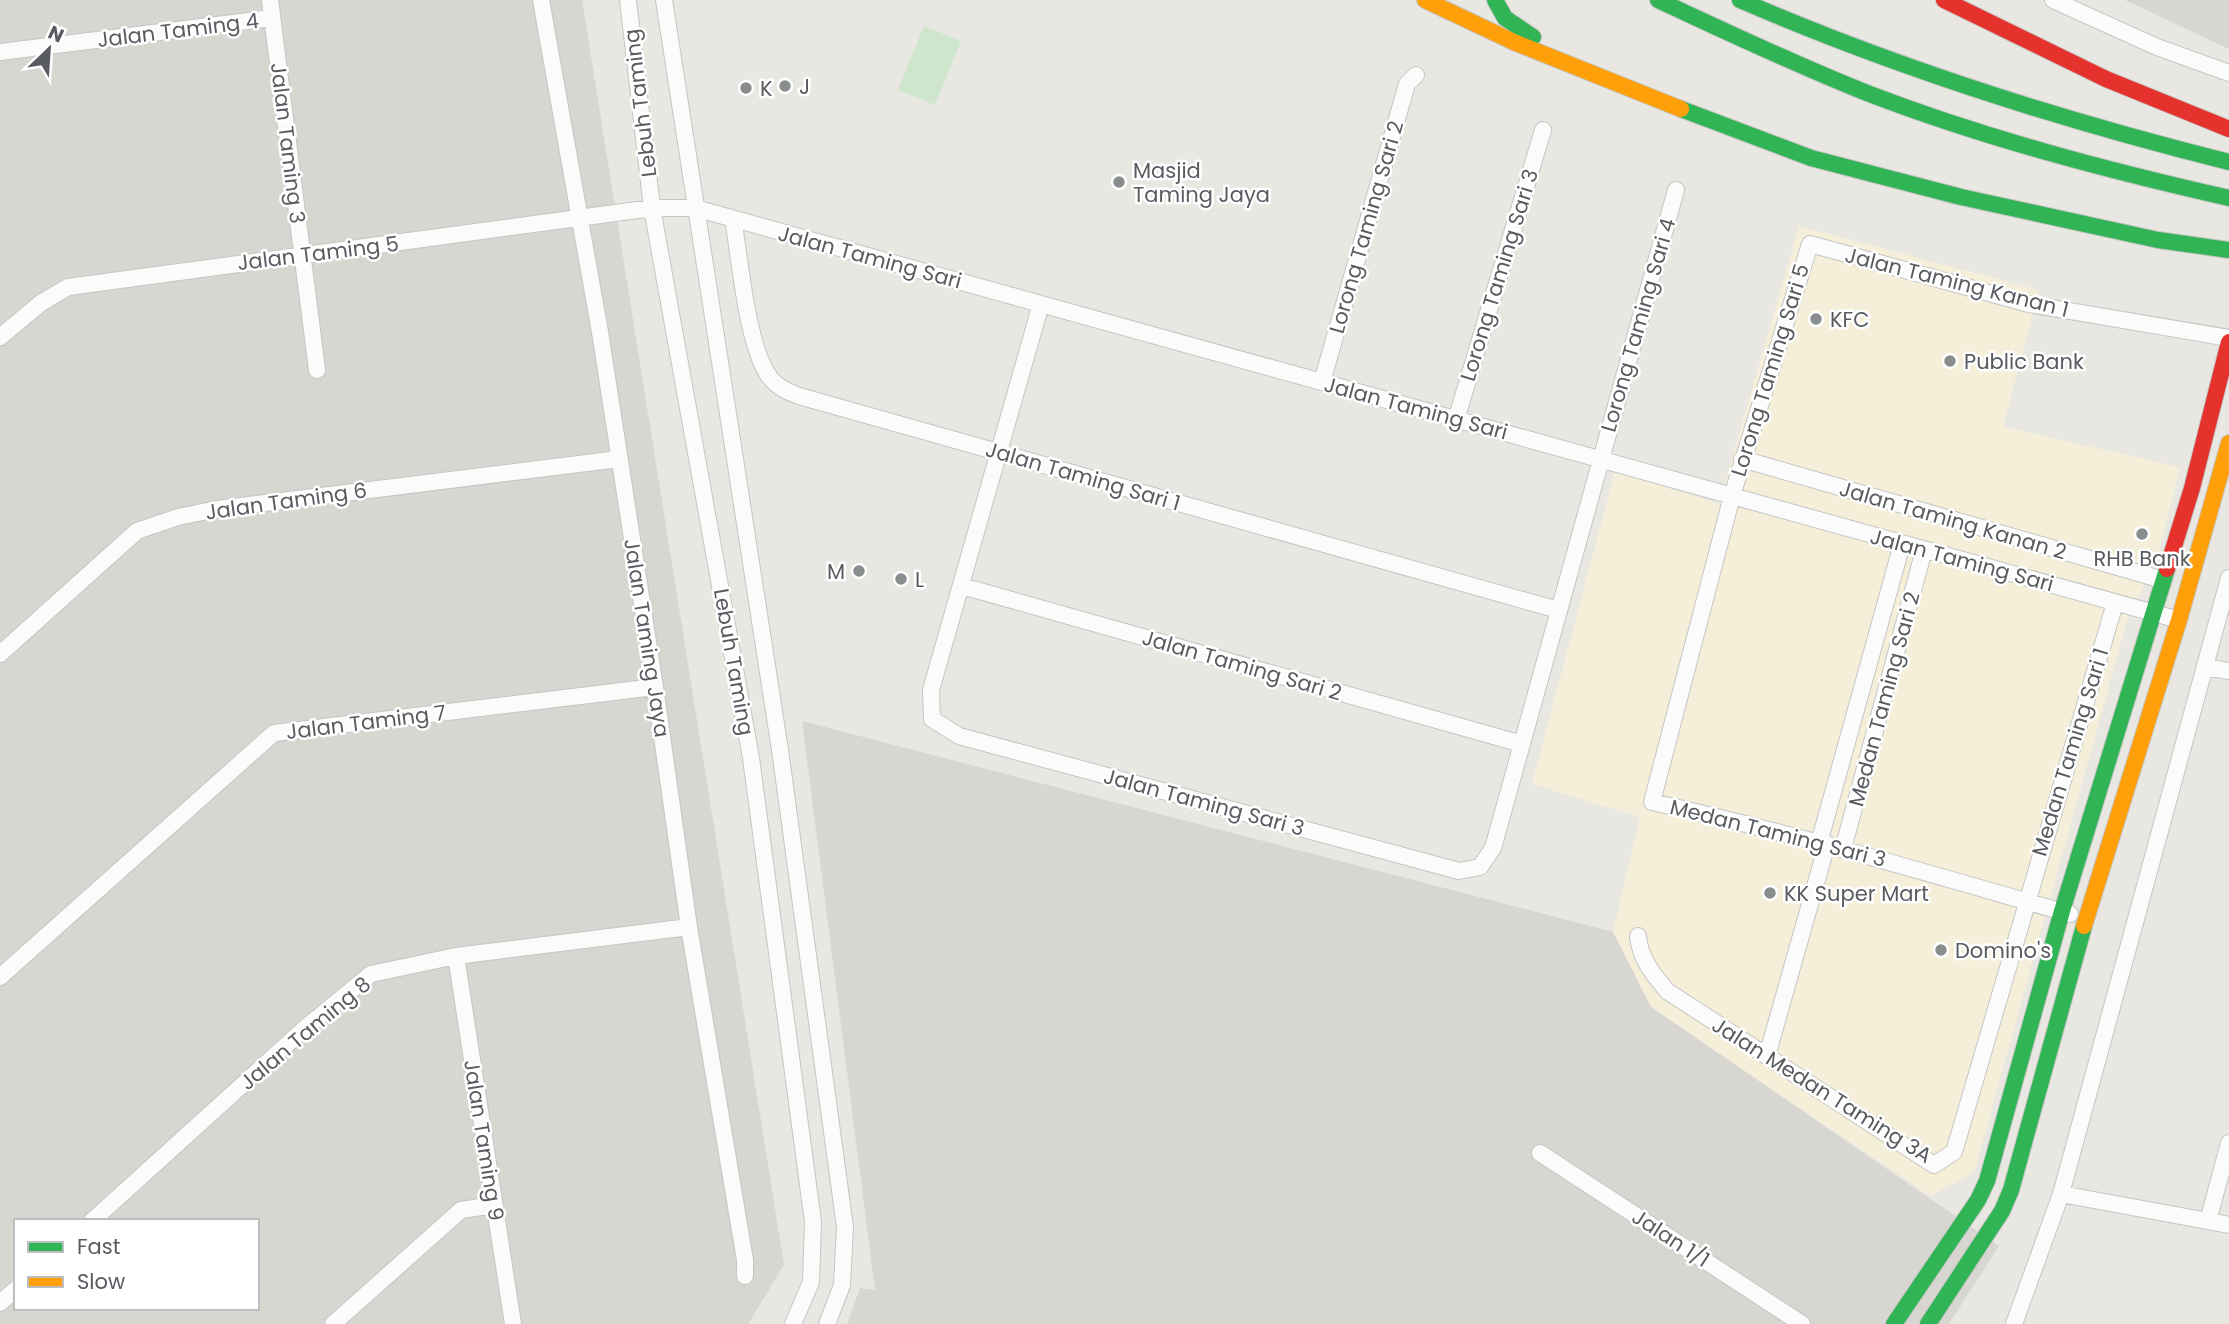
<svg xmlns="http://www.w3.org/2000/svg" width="2229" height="1324" viewBox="0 0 2229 1324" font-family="Poppins,sans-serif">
	<rect width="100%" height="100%" fill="#e8e7e2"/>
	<path fill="#f5eed9" d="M1799,226L2039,290L2003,427L2180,467L2157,558L2127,621L1974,1173L1930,1196L1651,1007L1613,932L1640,817L1532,784L1615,471L1719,504Z"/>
	<path fill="#d8d6d1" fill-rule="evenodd" d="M0,0H582L784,1265L748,1324H0ZM16,1221H257V1308H16Z
		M2125,0H2229V49Z
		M802,721L1613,932L1651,1007L1999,1246L1949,1324H847L860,1288L875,1290Z"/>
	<path fill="#cee6cb" d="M924,26L961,41L935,105L898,90Z"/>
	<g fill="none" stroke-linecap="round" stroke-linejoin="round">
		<g stroke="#c5c5c3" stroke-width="18">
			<path id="street" d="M270,0L317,370
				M541,0L600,332L655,687L689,927L745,1260V1276
				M628,0L652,208L751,758L813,1222L811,1282L793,1324
				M664,0L780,750L845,1227L842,1285L827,1324
				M2053,0L2157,47L2229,73
				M0,52L272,18
				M733,219C740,258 747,350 771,379C779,388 788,392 799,396L1558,610
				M1041,304L931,690L932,719L959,736L1459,871L1480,867L1493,848L1676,190
				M0,337L41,303L68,287L652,208H695L2179,620
				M1322,382L1407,84L1416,75
				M1456,420L1543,130
				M1742,459L2163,580
				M962,586L1522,744
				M0,654L137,531L178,517L217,509L619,459
				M2205,667L2229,671
				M1819,843L1902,544
				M1843,849L1924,550
				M2070,914C1931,874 1793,833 1652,802L1732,496L1810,244L2029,304L2229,338
				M1638,936C1640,959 1653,974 1667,991L1934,1165L1954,1152L2115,603
				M456,956L513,1324
				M0,977L274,733L655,687
				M1767,1056L1827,844
				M1540,1153L1802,1324
				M2061,1194L2229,1225
				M92,1221L304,1029L371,974L456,956L689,927
				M2208,1221L2229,1143
				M0,1303L16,1289
				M333,1324L461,1210L494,1205
				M2014,1324L2061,1194L2229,578"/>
		</g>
		<g stroke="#c5c5c4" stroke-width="18">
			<path id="fast" d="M1495,0L1505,18L1533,37
				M1658,0C1727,32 1796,65 1867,93C1984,138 2106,170 2229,198
				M1740,0C1899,69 2061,120 2229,162
				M1681,109L1811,158L1961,197L2158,240L2229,250
				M1894,1324L1978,1200L1987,1181L2062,911L2167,569
				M1928,1324L2002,1211L2011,1190L2084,926"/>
		</g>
		<g stroke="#c5c5c4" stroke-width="18">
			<path id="slow" d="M1425,0L1516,43L1681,109
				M2084,926L2179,620L2229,443"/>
		</g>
		<g stroke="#c5c5c4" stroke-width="18">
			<path id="jam" d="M1944,0L2106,79L2229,129
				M2167,569L2192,488L2229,342"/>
		</g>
		<use href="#street" stroke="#fcfbfb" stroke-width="16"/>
		<use href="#fast" stroke="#30b455" stroke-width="16"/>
		<use href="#slow" stroke="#ff9f0a" stroke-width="16"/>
		<use href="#jam" stroke="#e5322d" stroke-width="16"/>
	</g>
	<g fill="#8a8d8e" stroke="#fff" stroke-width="2.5">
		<circle cx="785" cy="86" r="7"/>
		<circle cx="746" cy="88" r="7"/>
		<circle cx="1119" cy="182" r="7"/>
		<circle cx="1816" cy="319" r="7"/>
		<circle cx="1950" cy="361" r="7"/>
		<circle cx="2142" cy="534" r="7"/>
		<circle cx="859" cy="571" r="7"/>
		<circle cx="901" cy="579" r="7"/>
		<circle cx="1770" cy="893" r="7"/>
		<circle cx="1941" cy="950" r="7"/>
	</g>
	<g text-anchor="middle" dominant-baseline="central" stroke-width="5" stroke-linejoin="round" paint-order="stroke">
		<g font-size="21" fill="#585c61" stroke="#fff">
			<text transform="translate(178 30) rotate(-7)">Jalan Taming 4</text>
			<text transform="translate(640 103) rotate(-97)">Lebuh Taming</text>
			<text transform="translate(288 143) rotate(83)">Jalan Taming 3</text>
			<text transform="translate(1366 227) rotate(-74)">Lorong Taming Sari 2</text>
			<text transform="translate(318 253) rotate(-7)">Jalan Taming 5</text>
			<text transform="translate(870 257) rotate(15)">Jalan Taming Sari</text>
			<text transform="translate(1499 275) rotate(-73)">Lorong Taming Sari 3</text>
			<text transform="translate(1957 282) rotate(14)">Jalan Taming Kanan 1</text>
			<text transform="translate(1638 325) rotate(-74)">Lorong Taming Sari 4</text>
			<text transform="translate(1770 370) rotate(-73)">Lorong Taming Sari 5</text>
			<text transform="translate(1416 408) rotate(15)">Jalan Taming Sari</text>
			<text transform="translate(1083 476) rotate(16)">Jalan Taming Sari 1</text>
			<text transform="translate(286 501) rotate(-8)">Jalan Taming 6</text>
			<text transform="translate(1953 520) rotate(16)">Jalan Taming Kanan 2</text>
			<text transform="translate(1962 560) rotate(15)">Jalan Taming Sari</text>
			<text transform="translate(647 638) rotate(81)">Jalan Taming Jaya</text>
			<text transform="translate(734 662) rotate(80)">Lebuh Taming</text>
			<text transform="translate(1242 665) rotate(16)">Jalan Taming Sari 2</text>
			<text transform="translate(1884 699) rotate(-75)">Medan Taming Sari 2</text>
			<text transform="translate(366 722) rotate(-7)">Jalan Taming 7</text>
			<text transform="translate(2070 752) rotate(-73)">Medan Taming Sari 1</text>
			<text transform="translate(1204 802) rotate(15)">Jalan Taming Sari 3</text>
			<text transform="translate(1778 833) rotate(14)">Medan Taming Sari 3</text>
			<text transform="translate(305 1033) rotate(-40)">Jalan Taming 8</text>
			<text transform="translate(1822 1090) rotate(32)">Jalan Medan Taming 3A</text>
			<text transform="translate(484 1140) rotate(81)">Jalan Taming 9</text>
			<text transform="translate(1671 1238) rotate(33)">Jalan 1/1</text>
		</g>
		<g font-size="21" fill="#585c61" stroke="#fff" text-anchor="start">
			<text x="799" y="86">J</text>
			<text x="760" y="88">K</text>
			<text x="1133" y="170">Masjid<tspan x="1133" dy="24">Taming Jaya</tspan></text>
			<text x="1830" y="319">KFC</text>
			<text x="1964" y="361">Public Bank</text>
			<text x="2142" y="558" text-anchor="middle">RHB Bank</text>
			<text x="845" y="571" text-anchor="end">M</text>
			<text x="915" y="579">L</text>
			<text x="1784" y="893">KK Super Mart</text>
			<text x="1955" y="950">Domino's</text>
		</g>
	</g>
	<rect x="14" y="1219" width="245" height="91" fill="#ffffff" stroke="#bcbec0" stroke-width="2"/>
	<rect x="28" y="1242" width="35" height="10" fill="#30b455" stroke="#bcbec0" stroke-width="2"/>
	<text x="77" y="1254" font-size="21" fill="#585c61">Fast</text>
	<rect x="28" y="1277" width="35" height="10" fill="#ff9f0a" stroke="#bcbec0" stroke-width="2"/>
	<text x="77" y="1289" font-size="21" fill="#585c61">Slow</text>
	<g transform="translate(49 49) rotate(25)" stroke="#ffffff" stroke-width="5" paint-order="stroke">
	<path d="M0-5L12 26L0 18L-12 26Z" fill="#585c61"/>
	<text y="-10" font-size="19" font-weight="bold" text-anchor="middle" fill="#585c61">N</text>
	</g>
</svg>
